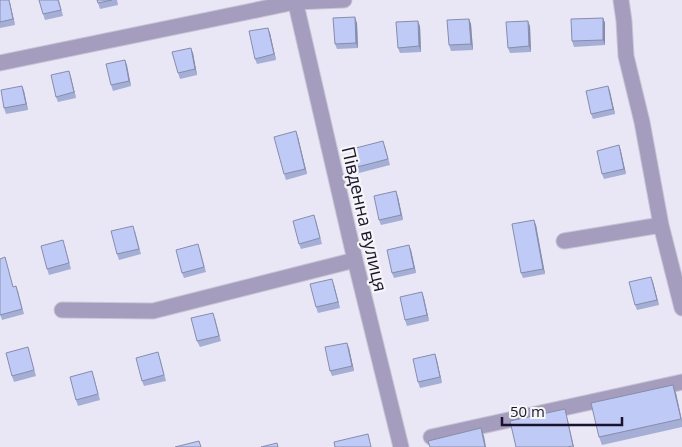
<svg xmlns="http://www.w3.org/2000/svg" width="682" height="447" viewBox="0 0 682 447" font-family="'Open Sans',sans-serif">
	<rect width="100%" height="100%" fill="#e9e6f6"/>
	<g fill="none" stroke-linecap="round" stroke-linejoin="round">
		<g stroke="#c8c4d6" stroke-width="17">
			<path id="minor" d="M295,0L355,260L401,447
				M621,0L624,21L626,56L642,122L661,225L682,308
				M0,63L295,2L344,0
				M564,241L661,225
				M62,310L153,311L355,260
				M431,437L682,382"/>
		</g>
		<use href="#minor" stroke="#a49dbd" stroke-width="15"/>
	</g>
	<path fill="#a5aed4" d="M0,0L10,3L15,25L0,28Z
		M59,0L63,16L45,20L43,14Z
		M97,0H117L118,5L100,9Z
		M603,18L605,23V45L574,47L572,41Z
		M469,19L471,24L473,50L451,51L449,45Z
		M357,23L358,48L337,49L335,44Z
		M420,26L421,52L400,53L398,48Z
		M530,26L531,52L510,53L508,48Z
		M270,33L276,60L257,64L255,59Z
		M193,53L197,75L180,79L178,73Z
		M125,60L131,86L113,91L111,85Z
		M69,71L76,98L58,102L56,97Z
		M22,86L24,91L28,110L6,114L4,108Z
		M608,86L615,114L593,119L591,114Z
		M298,137L307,174L286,180L284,174Z
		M619,145L626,174L604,179L602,174Z
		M385,146L390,165L359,173L357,167Z
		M398,197L403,220L381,225L379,220Z
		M316,220L322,244L301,249L299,244Z
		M536,225L545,274L523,278L521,273Z
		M135,231L141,254L119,260L117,254Z
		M65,246L71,269L49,275L47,269Z
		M200,249L206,272L184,278L182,273Z
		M411,250L416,273L394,278L392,273Z
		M5,257L13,287L16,286L18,291L24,314L2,320L0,314Z
		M651,277L659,305L637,310L635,305Z
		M334,285L340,308L318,313L316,307Z
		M424,298L429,321L407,326L405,320Z
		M215,318L221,341L200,347L197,341Z
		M28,347L36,376L14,382L12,376Z
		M349,348L354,371L332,376L330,371Z
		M435,354L442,383L420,388L418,382Z
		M160,358L166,381L144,386L142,381Z
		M94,377L100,400L78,406L76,400Z
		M676,393L682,420V427L602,445L599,437Z"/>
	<path fill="#868dac" d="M9,0L10,3L15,25L13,19Z
		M355,17L357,23L358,48L356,43Z
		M603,18L605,23V45L603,40Z
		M469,19L471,24L473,50L471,44Z
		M418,21L420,26L421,52L419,46Z
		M528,21L530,26L531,52L529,46Z
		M268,28L270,33L276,60L274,54Z
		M191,48L193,53L197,75L195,69Z
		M125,60L127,65L131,86L129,81Z
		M69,71L71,77L76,98L74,92Z
		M22,86L24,91L28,110L26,104Z
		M608,86L610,91L615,114L613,109Z
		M296,131L298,137L307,174L305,169Z
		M619,145L621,151L626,174L624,169Z
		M396,191L398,197L403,220L401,215Z
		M534,220L536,225L545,274L543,269Z
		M409,245L411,250L416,273L414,268Z
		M651,277L653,282L659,305L657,300Z
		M332,279L334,285L340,308L338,302Z
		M422,292L424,298L429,321L427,315Z
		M347,343L349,348L354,371L352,366Z
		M435,354L437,360L442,383L440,377Z
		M673,385L676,393L682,422L681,419Z
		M565,409L567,417L574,447H573V446Z
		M481,428L484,436L486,447H485Z"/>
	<path fill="#c0caf6" stroke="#868dac" d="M0,0H9L13,19L0,22Z
		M39,0H58L61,10L43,14Z
		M97,0H112L98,3Z
		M355,17L356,43L335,44L333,18Z
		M603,18V40L572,41L571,19Z
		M469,19L471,44L449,45L447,20Z
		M418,21L419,46L398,48L396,22Z
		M528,21L529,46L508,48L506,22Z
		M268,28L274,54L255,59L249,31Z
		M191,48L195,69L178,73L172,52Z
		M125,60L129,81L111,85L106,64Z
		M69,71L74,92L56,97L51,75Z
		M22,86L26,104L4,108L1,90Z
		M608,86L613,109L591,114L586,91Z
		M296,131L305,169L284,174L274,137Z
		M383,141L388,159L357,167L352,149Z
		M619,145L624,169L602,174L597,151Z
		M396,191L401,215L379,220L374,196Z
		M314,215L320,238L299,244L293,221Z
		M534,220L543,269L521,273L512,224Z
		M133,226L139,249L117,254L111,231Z
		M63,240L69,263L47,269L41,246Z
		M198,244L204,267L182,273L176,250Z
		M409,245L414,268L392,273L387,250Z
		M5,257L13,287L16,286L22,309L0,315V259Z
		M651,277L657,300L635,305L629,282Z
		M332,279L338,302L316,307L310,284Z
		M422,292L427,315L405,320L400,297Z
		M213,313L219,336L197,341L191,318Z
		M347,343L352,366L330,371L325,347Z
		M28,347L34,370L12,376L6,353Z
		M158,352L164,375L142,381L136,358Z
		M435,354L440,377L418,382L413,359Z
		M92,371L98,394L76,400L70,377Z
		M673,385L681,419L599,437L591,403Z
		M565,409L573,446L567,447H516L510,421Z
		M481,428L485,447H430L428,441Z
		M368,434L371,447H335L334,442Z
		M199,441L201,447H175Z
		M277,443L278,447H261Z"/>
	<g text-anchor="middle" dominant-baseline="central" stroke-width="4.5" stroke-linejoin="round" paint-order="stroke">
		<g font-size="18" fill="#1b132e" stroke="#f6f6f6">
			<text transform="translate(365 219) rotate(77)">Південна вулиця</text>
		</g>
	</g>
	<path d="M502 417v8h120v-8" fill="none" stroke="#1b132e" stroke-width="2.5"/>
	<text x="510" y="417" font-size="15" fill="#1b132e" stroke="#f6f6f6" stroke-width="4" paint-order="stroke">50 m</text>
</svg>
